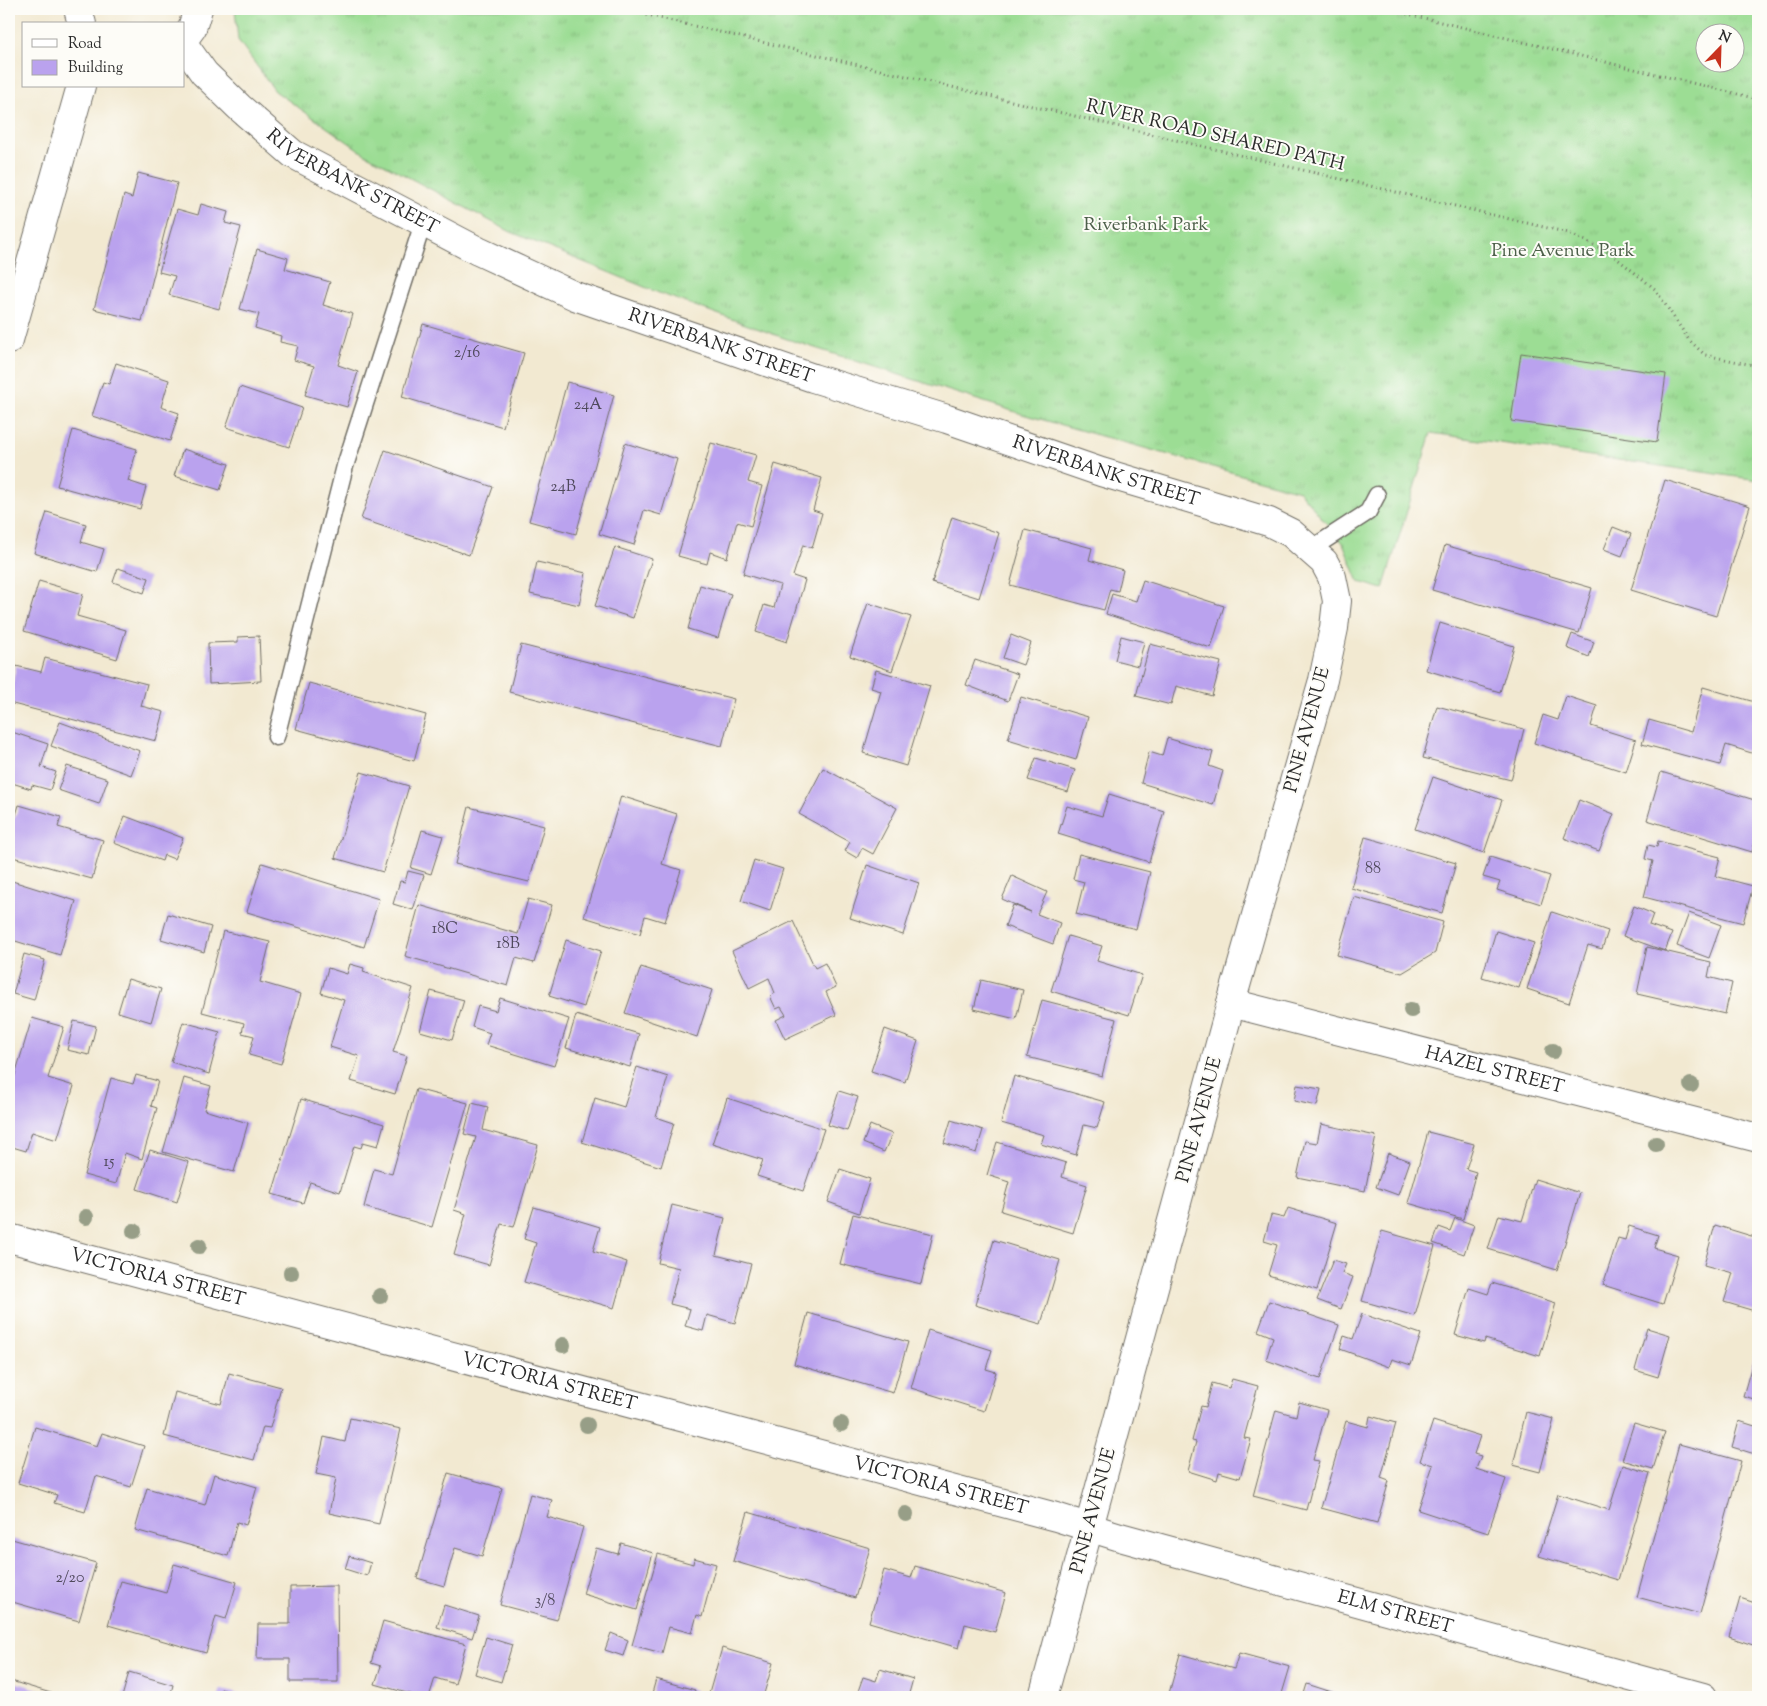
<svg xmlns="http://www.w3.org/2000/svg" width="1767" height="1706" viewBox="0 0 1767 1706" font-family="'Sorts Mill Goudy',serif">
	<defs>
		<pattern id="grass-tufts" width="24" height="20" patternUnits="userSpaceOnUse" patternTransform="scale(1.25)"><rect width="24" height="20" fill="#9cdd94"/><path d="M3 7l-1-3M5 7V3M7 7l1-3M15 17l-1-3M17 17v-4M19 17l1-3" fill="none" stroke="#87be80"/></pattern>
	</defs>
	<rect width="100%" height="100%" fill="#fdfcf7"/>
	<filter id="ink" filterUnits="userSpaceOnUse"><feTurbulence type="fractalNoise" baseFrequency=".02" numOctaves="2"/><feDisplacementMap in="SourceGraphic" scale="10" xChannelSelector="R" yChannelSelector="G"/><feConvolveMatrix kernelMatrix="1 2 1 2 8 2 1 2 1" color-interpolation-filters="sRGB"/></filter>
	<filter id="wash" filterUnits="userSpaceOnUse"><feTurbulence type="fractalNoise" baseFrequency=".0096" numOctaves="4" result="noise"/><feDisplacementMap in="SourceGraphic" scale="20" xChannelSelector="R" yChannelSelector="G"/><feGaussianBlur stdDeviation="1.12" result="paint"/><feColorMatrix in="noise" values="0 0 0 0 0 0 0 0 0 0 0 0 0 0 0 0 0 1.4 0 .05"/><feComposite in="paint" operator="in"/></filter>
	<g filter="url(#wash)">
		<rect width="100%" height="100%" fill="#f2e9d1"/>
		<path fill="url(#grass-tufts)" stroke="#648460" fill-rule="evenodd" d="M235,9H1758V480L1431,433L1383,589L1359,582L1343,543L1299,491L1022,414L787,339L659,293L511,232L365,154L275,91L238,40ZM1704,32H1734V62H1704Z"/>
		<g id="blocks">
			<path fill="#baa2ee" d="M138,173L177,183L142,321L94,309L124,195L132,198Z
				M201,204L228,212L225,223L241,227L219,309L169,295L175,276L159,272L177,209L198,215Z
				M257,249L288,258L285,269L330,282L323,305L353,314L338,365L358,372L347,407L305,395L314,366L294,360L298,346L280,342L281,336L255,328L259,314L240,309Z
				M423,324L524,353L503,427L402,397Z
				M1521,353L1666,374L1657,442L1511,421Z
				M116,363L169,380L161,407L179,413L170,441L92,416L103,382L109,384Z
				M567,382L614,395L576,534L529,521Z
				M240,387L302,408L289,447L226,427Z
				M73,430L137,449L128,481L146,487L140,509L57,486Z
				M625,443L677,459L661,515L644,510L634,545L599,534Z
				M711,443L756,455L748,482L762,486L751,526L737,522L727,558L710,552L707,564L678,556Z
				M183,449L229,464L220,490L174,476Z
				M385,450L493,487L469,555L361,519Z
				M775,464L822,478L813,510L822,513L812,548L803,545L793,576L805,580L787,642L756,632L764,605L774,608L780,585L743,574Z
				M1665,480L1750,506L1716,616L1631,590Z
				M47,512L86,524L81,542L104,549L97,572L34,553Z
				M952,517L999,533L979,598L932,583Z
				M1613,527L1631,534L1622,556L1604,549Z
				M1025,530L1092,548L1089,560L1123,570L1118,591L1110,589L1104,610L1010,585Z
				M1445,545L1592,588L1579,633L1432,590Z
				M615,547L652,559L633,618L595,606Z
				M537,562L586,573L579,605L530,594Z
				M118,568L149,578L144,593L113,582Z
				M1143,580L1224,606L1211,648L1106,614L1112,594L1136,601Z
				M39,581L83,594L77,616L126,630L117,659L24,631Z
				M700,585L731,594L718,638L688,629Z
				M868,603L911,617L892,671L850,656Z
				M1440,623L1514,646L1500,692L1426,670Z
				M1572,634L1594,642L1589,657L1567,648Z
				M1011,635L1031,643L1023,665L1003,658Z
				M259,636L261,681L209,684L208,643L238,642V637Z
				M1121,636L1144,642L1138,666L1115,660Z
				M1150,644L1221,662L1212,696L1176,686L1171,705L1136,696Z
				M521,645L734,699L722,746L509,692Z
				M45,658L147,684L141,706L164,712L156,741L9,703L16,666L41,672Z
				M975,660L1018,674L1008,701L966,685Z
				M876,670L930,686L906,766L863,753L881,691L871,688Z
				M309,683L426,715L414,761L296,729Z
				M1703,687L1758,703V755L1726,745L1720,765L1642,744L1649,720L1691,732Z
				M1566,696L1597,706L1591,726L1636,740L1626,772L1534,743L1543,715L1558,720Z
				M1021,697L1088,717L1076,760L1008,739Z
				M1437,706L1524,729L1511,780L1423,758Z
				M60,722L140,751L131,775L51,746Z
				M9,731L48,744L41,767L56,772L50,790L32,785L31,789L9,782Z
				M1167,738L1213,752L1209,766L1223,771L1213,805L1141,783L1149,752L1162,756Z
				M1036,758L1075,770L1068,792L1028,780Z
				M67,766L108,779L99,804L58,790Z
				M823,768L897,808L873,854L862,848L857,858L845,851L850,842L799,814Z
				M361,772L409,786L383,872L335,858Z
				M1661,772L1758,801V832L1752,852L1647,820Z
				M1433,777L1502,800L1484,853L1415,829Z
				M1109,794L1164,811L1149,862L1058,834L1067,806L1102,816Z
				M621,796L677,814L662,864L681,870L665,922L645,916L640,934L584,917Z
				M1579,800L1614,814L1599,851L1564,838Z
				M19,805L61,817L58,827L103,840L92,879L9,856V816L15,818Z
				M469,807L544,826L529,882L455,864Z
				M125,816L183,838L174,859L164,855L162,861L114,843Z
				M422,830L443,836L431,874L411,868Z
				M1365,837L1456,863L1442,913L1351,888Z
				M1658,841L1720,857L1715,876L1753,886L1743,923L1644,897L1653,861L1645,859L1648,845L1657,847Z
				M1079,854L1150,872L1136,929L1076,914L1084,882L1073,879Z
				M1490,857L1550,876L1541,904L1497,890L1500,882L1483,877Z
				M754,860L783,869L770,911L741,901Z
				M262,863L379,899L364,947L247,912Z
				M867,865L919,883L903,935L850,918Z
				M408,871L424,875L413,910L393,904L400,881L405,882Z
				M1012,876L1047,892L1037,914L1060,923L1053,944L1005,926L1013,905L1031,912L1002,899Z
				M9,880L76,901L60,955L9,939Z
				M1354,897L1443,922L1435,953L1402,973L1337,955Z
				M528,899L552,905L534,963L516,958L508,986L405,956L419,905L518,934Z
				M1634,906L1653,914L1649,925L1672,933L1665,951L1623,936Z
				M1552,912L1608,931L1602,949L1588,945L1569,1003L1527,989Z
				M1689,913L1721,925L1709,958L1677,946Z
				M168,914L211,927L204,952L161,939Z
				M793,921L815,968L825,963L836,987L826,992L836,1015L785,1039L776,1020L786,1015L781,1007L776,1009L770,996L775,993L769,978L749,988L732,951Z
				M223,931L270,942L260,982L301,994L281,1064L249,1055L254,1036L242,1033L244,1023L202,1012Z
				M1496,931L1534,943L1519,988L1482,977Z
				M1068,936L1102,946L1097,961L1142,975L1129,1015L1051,991Z
				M566,940L601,951L584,1007L549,996Z
				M1647,947L1711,962L1708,977L1732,983L1725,1014L1637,994Z
				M24,954L45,960L34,1000L13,994Z
				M350,964L364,968L363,972L413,988L393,1052L407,1056L395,1094L351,1081L359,1056L330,1047L344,1000L321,993L328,968L347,974Z
				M641,967L712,990L697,1037L625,1013Z
				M128,979L161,989L151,1022L118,1012Z
				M981,980L1023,990L1016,1019L974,1009Z
				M431,991L464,1000L452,1040L420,1031Z
				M500,998L569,1019L554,1066L486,1045L490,1033L472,1027L478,1006L496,1011Z
				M1042,1000L1116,1019L1102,1076L1027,1057Z
				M576,1015L639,1034L630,1067L566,1048Z
				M32,1018L64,1027L48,1078L74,1086L57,1140L32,1132L26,1151L9,1146V1095Z
				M74,1021L96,1026L89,1055L67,1050Z
				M183,1022L220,1032L209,1074L171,1062Z
				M885,1029L918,1041L905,1082L871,1071Z
				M637,1067L668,1077L656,1117L674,1123L661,1167L582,1142L595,1098L624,1107Z
				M136,1075L158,1081L151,1106L157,1108L142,1159L125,1153L116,1184L84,1175L111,1078L133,1084Z
				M1014,1076L1105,1102L1097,1128L1084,1125L1076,1155L1041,1144L1044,1135L1001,1123Z
				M184,1078L211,1086L204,1110L248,1123L234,1172L163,1152Z
				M1297,1085L1321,1089L1317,1106L1294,1101Z
				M416,1089L468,1103L432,1227L364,1207L374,1169L392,1174Z
				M839,1091L858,1097L847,1131L828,1125Z
				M727,1098L824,1129L803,1191L757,1176L763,1160L712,1144Z
				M301,1099L384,1124L378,1146L363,1142L361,1148L354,1146L340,1192L310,1182L303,1203L272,1194Z
				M472,1103L488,1107L483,1130L538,1145L514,1227L501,1224L489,1265L454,1255L466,1214L454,1210L476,1137L464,1134Z
				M951,1120L983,1130L976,1153L944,1143Z
				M1321,1124L1376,1136L1365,1191L1297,1177L1305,1141L1317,1143Z
				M870,1125L892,1134L884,1152L863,1143Z
				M1428,1132L1474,1144L1466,1169L1476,1172L1463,1219L1408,1203Z
				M997,1142L1066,1163L1062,1177L1087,1185L1073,1233L1001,1211L1009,1182L987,1175Z
				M150,1150L189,1162L177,1202L137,1189Z
				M1388,1153L1410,1161L1398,1195L1376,1187Z
				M840,1169L870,1179L859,1213L828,1202Z
				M1535,1179L1580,1193L1557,1270L1488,1249L1499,1215L1522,1221Z
				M672,1205L725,1218L716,1255L751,1264L735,1323L707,1315L703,1331L685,1326L690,1309L670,1304L679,1268L658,1263Z
				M534,1207L600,1227L593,1251L627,1262L614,1308L524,1282L536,1243L524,1239Z
				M1288,1208L1337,1223L1317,1290L1268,1275L1277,1245L1264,1241L1271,1215L1284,1218Z
				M853,1214L933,1234L921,1284L840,1264Z
				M1455,1218L1474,1225L1464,1254L1433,1243L1439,1227L1450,1231Z
				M1715,1225L1758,1238V1312L1724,1302L1733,1273L1704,1265Z
				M1629,1226L1658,1235L1654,1248L1678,1255L1663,1304L1603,1285L1618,1238L1625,1240Z
				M1382,1231L1435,1246L1415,1316L1362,1301Z
				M994,1240L1060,1260L1041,1324L975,1305Z
				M1333,1260L1346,1264L1342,1273L1353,1277L1341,1309L1317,1300Z
				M1492,1283L1556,1303L1540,1356L1485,1339L1484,1343L1455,1335L1469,1288L1488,1294Z
				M1269,1301L1339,1325L1320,1379L1266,1360L1273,1337L1258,1331Z
				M808,1313L908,1342L893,1393L794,1364Z
				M1362,1314L1421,1334L1411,1365L1392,1359L1389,1367L1340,1349L1344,1336L1353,1339Z
				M1647,1328L1670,1335L1658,1377L1635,1370Z
				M928,1330L992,1350L986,1369L996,1372L984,1411L911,1388Z
				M1755,1354L1758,1355V1400L1743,1396Z
				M229,1373L281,1387L270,1428L263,1427L254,1460L164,1436L175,1392L221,1404Z
				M1232,1379L1258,1386L1244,1438L1251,1439L1240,1478L1219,1472L1217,1480L1188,1471L1196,1442L1192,1441L1201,1406L1206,1407L1212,1383L1229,1388Z
				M1299,1402L1327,1410L1313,1460L1319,1461L1306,1510L1253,1496L1276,1410L1296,1416Z
				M1526,1412L1554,1419L1540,1472L1513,1465Z
				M1370,1416L1396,1423L1381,1478L1389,1481L1377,1523L1321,1508L1346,1421L1368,1427Z
				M350,1418L401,1429L379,1524L329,1513L336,1478L316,1474L324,1437L345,1442Z
				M1433,1421L1480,1436L1474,1454L1481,1456L1476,1469L1506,1479L1488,1533L1418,1510L1433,1465L1420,1461Z
				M1739,1421L1758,1427V1455L1732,1447Z
				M1634,1423L1665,1432L1653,1469L1622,1460Z
				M35,1427L97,1446L102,1433L144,1446L131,1487L96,1476L85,1512L54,1503L57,1495L18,1483Z
				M1679,1444L1741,1461L1700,1614L1637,1597Z
				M1623,1465L1650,1473L1618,1580L1539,1556L1558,1494L1609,1510Z
				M448,1473L502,1488L482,1556L455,1548L444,1586L417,1578Z
				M214,1474L257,1487L246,1525L237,1522L228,1556L135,1530L147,1488L205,1505Z
				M530,1494L552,1500L547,1517L583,1527L557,1620L500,1605Z
				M748,1512L870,1548L855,1598L733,1561Z
				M12,1539L96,1563L79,1621L9,1601V1550Z
				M621,1543L653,1553L637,1610L583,1594L596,1548L618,1554Z
				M658,1554L693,1564L694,1558L716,1564L702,1617L697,1615L692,1633L669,1627L662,1653L632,1645Z
				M349,1556L371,1563L367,1576L345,1569Z
				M174,1564L237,1582L226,1619L216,1616L206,1653L108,1625L121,1581L166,1593Z
				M915,1566L1006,1593L995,1632L965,1624L959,1648L869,1622L884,1570L911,1578Z
				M337,1586L338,1682H290V1659H257L258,1624H290V1587Z
				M1740,1598L1758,1604V1638L1756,1646L1729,1637Z
				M444,1605L479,1616L472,1638L437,1627Z
				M383,1621L466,1644L455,1684L435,1678L429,1697H421L375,1684L381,1666L371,1663Z
				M611,1633L628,1640L623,1656L605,1650Z
				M486,1637L512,1645L501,1682L475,1674Z
				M722,1648L773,1663L763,1697H708Z
				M1239,1653L1290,1667L1281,1697H1168L1180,1654L1234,1669Z
				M880,1669L913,1679L908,1697H856L863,1677L876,1681Z
				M129,1672L173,1685L170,1697H122Z
				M656,1679L695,1690L693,1697H651Z
				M11,1681L64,1697H9Z
				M1307,1684L1341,1695L1340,1697H1303Z
				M221,1689L247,1697H218Z"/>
		</g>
	</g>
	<g filter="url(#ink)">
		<use href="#blocks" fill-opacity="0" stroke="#716e65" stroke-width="1"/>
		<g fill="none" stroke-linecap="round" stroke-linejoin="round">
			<g stroke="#716e65" stroke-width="19">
				<path id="service" d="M1311,549L1368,512L1377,495
					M276,737L345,466L423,223"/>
			</g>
			<g stroke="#716e65" stroke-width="30">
				<g id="minor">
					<path id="s1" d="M1231,1003L1758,1138"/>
					<path id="s2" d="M9,1238L1056,1517L1120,1537L1703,1697"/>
				</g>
			</g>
			<g stroke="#716e65" stroke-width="30">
				<g id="tertiary">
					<path d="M78,9L82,24"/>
					<path d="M184,39L192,28L198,9"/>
					<path id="s3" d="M184,45L204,73L239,107L293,154L478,251L575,296L813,378L947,419L1101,472L1269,522L1291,533L1324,562L1332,577L1337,601L1334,628L1323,680L1231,1003L1043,1697"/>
					<path d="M9,340L81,86"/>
				</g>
			</g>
			<path stroke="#716e65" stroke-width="3" stroke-dasharray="1 4" stroke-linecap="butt" d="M622,9L1569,233L1610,253L1655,289L1689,340L1705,355L1758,366
				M1387,9L1758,99"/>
			<use href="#service" stroke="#fff" stroke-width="16"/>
			<use href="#minor" stroke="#fff" stroke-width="28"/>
			<use href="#tertiary" stroke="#fff" stroke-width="28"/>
		</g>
		<g fill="#979e87">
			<circle cx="1411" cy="1010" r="8"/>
			<circle cx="1553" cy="1051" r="8"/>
			<circle cx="1691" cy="1085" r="8"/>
			<circle cx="1656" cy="1144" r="8"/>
			<circle cx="86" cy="1217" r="8"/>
			<circle cx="134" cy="1231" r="8"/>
			<circle cx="199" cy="1246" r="8"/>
			<circle cx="291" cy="1273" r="8"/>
			<circle cx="380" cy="1296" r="8"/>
			<circle cx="563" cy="1345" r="8"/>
			<circle cx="841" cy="1424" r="8"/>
			<circle cx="587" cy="1425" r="8"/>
			<circle cx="906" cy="1514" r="8"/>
		</g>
	</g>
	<g text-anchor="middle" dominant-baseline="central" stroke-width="4" stroke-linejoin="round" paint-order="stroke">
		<g font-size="16" fill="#4f495c">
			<text x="467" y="353">2/16</text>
			<text x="588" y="405">24A</text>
			<text x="563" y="487">24B</text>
			<text x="1373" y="869">88</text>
			<text x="445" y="929">18C</text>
			<text x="508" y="944">18B</text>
			<text x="109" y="1162">15</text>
			<text x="70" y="1578">2/20</text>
			<text x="545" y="1601">3/8</text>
		</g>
		<g font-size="19" fill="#2b2b2b" stroke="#fdfcf7">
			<text transform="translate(1215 136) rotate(13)">RIVER ROAD SHARED PATH</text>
			<text stroke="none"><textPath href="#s3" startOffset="220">RIVERBANK STREET</textPath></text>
			<text stroke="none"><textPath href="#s3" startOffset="625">RIVERBANK STREET</textPath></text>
			<text stroke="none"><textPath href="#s3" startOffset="1030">RIVERBANK STREET</textPath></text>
			<text transform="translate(1308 730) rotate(-75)">PINE AVENUE</text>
			<text stroke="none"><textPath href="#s1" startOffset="272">HAZEL STREET</textPath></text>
			<text transform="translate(1200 1120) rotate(-75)">PINE AVENUE</text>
			<text stroke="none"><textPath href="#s2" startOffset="154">VICTORIA STREET</textPath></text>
			<text stroke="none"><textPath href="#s2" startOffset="559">VICTORIA STREET</textPath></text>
			<text stroke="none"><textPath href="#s2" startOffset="964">VICTORIA STREET</textPath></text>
			<text transform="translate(1094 1511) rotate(-75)">PINE AVENUE</text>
			<text stroke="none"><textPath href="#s2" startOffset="1436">ELM STREET</textPath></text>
		</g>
		<g font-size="19" fill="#4d604a" stroke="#fdfcf7">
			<text x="1146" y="225">Riverbank Park</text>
			<text x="1563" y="251">Pine Avenue Park</text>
		</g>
	</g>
	<rect width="1767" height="1706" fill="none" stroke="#fdfcf7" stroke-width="30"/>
	<rect x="22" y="22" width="162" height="65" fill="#fdfcf7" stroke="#a9a8a5"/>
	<rect x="32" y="39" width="25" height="8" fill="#ffffff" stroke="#a9a8a5"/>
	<text x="68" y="48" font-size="15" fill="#2b2b2b">Road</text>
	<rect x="32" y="60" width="25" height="15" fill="#baa2ee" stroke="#a9a8a5"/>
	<text x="68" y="72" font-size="15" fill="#2b2b2b">Building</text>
	<g transform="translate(1720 48) rotate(23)"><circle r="24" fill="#fdfcf7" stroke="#a9a8a5"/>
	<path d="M0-4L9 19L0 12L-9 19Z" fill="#c8321e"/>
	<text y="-8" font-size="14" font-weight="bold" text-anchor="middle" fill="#2b2b2b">N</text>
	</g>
</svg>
